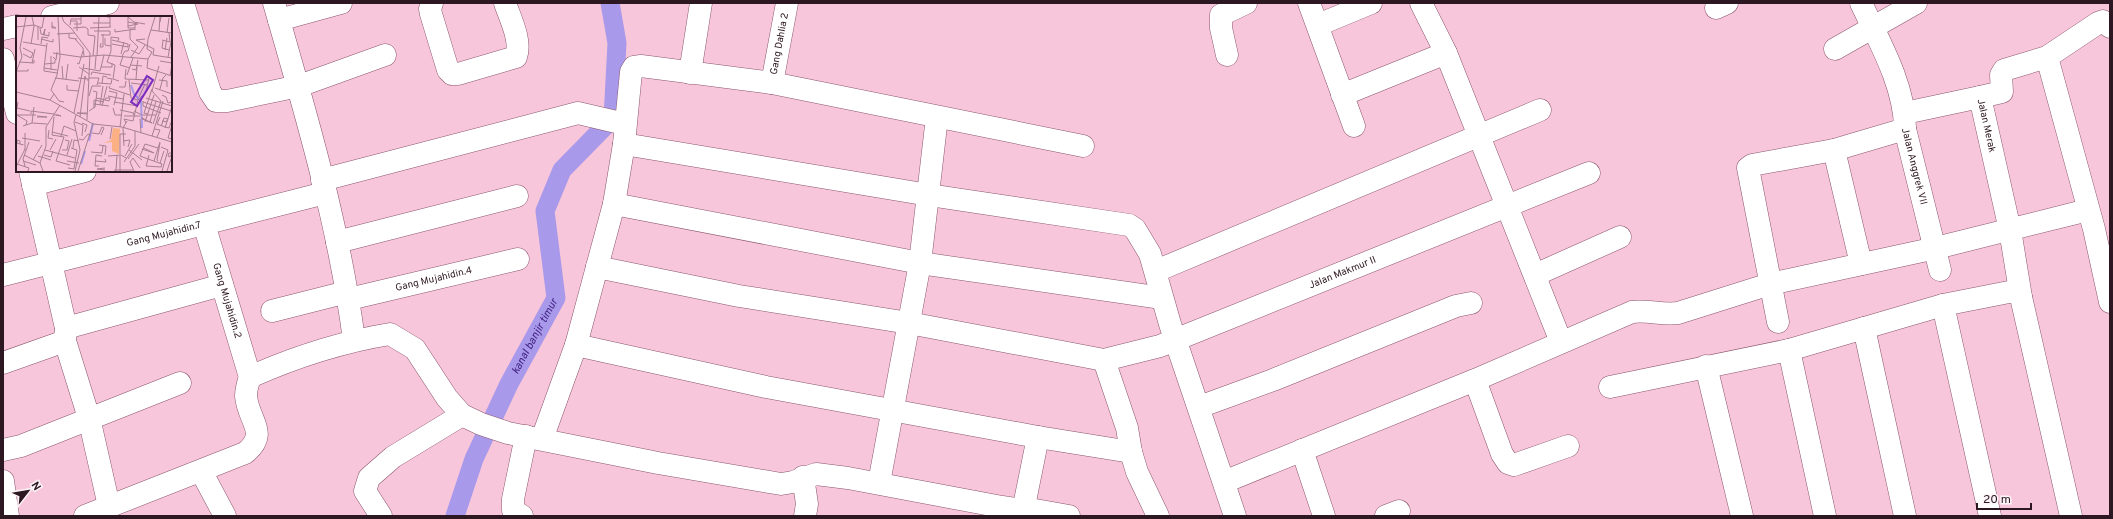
<svg xmlns="http://www.w3.org/2000/svg" width="2113" height="519" viewBox="0 0 2113 519" font-family="Overpass,sans-serif">
	<rect width="100%" height="100%" fill="#f8c6da"/>
	<g fill="none" stroke-linecap="round" stroke-linejoin="round">
		<path stroke="#a999eb" stroke-width="19" id="s1" d="M455,516L474,459L509,384L556,298L545,211L562,170L613,118L617,43L610,3"/>
		<g stroke="#8b566d" stroke-width="23">
			<g id="minor">
				<path d="M183,3L210,92L216,101H227L299,86L385,55"/>
				<path d="M274,3C306,114 339,225 354,340"/>
				<path d="M432,3L430,9L431,14L448,70L452,74H458L516,57C522,41 510,18 505,3"/>
				<path d="M1309,3L1354,126"/>
				<path d="M1421,3L1446,53L1561,342"/>
				<path id="s2" d="M1861,3C1879,41 1905,86 1905,129L1940,270"/>
				<path d="M1716,8L1727,3"/>
				<path d="M52,17L108,3"/>
				<path d="M279,20L341,3"/>
				<path d="M1318,25L1371,3"/>
				<path d="M2110,27L2103,21L2098,23L2047,57L2094,229L2110,302"/>
				<path d="M3,29L17,26"/>
				<path d="M1835,49L1916,3"/>
				<path d="M1227,55L1221,28V15L1246,3"/>
				<path d="M3,59L17,113"/>
				<path d="M690,73L701,3"/>
				<path id="s3" d="M772,83L787,3"/>
				<path d="M1342,95L1446,53"/>
				<path d="M1980,97L2002,92L2001,75L2004,70L2047,57"/>
				<path id="s4" d="M1905,113L1980,97L2010,230L2021,297"/>
				<path d="M624,144L929,195L1129,225L1135,229L1150,254L1170,324L1235,516"/>
				<path d="M30,171L66,328L65,341L89,418L109,506"/>
				<path d="M322,180L578,113L625,124"/>
				<path d="M33,185L85,171"/>
				<path d="M614,204L920,263L1162,298"/>
				<path id="s5" d="M204,224L250,377"/>
				<path d="M337,242L517,196"/>
				<path d="M1861,264L1834,150L1905,129"/>
				<path id="s6" d="M597,267L739,296L909,323L1104,360L1160,346L1589,173"/>
				<path d="M1156,271L1540,110"/>
				<path id="s7" d="M3,275L325,193"/>
				<path d="M1535,275L1620,237"/>
				<path id="s8" d="M349,299L518,259"/>
				<path d="M1943,305L1990,516"/>
				<path d="M272,311L347,292"/>
				<path d="M1778,322L1748,168L1752,165L1834,150"/>
				<path d="M66,328L222,285"/>
				<path d="M1864,328L1905,516"/>
				<path d="M576,345L766,387L1038,437L1131,452"/>
				<path d="M1789,350L1825,516"/>
				<path d="M1104,360L1127,428L1131,452L1137,472L1158,516"/>
				<path d="M3,363L65,341"/>
				<path d="M1706,366L1742,516"/>
				<path d="M1475,380L1502,454L1508,463L1514,465L1568,446"/>
				<path d="M1610,387L1789,350L1943,305L2009,292H2016L2021,297L2071,516"/>
				<path d="M1199,407L1273,380L1456,306L1471,303"/>
				<path d="M542,439L576,345L614,204L624,144L631,72L634,67L641,66L772,83L1083,146"/>
				<path d="M3,450L21,446L180,383"/>
				<path d="M1302,450L1324,516"/>
				<path d="M201,471L225,516"/>
				<path d="M803,477L807,504L805,516"/>
				<path d="M3,481L8,516"/>
				<path d="M1224,482L1475,380L1632,312C1648,310 1662,315 1678,313L1770,284L1936,248L2088,210"/>
				<path d="M879,483L920,263L937,117"/>
				<path d="M1024,508L1069,516"/>
				<path d="M85,516L245,453C270,433 248,421 246,396C246,390 248,383 250,377C295,357 341,342 390,334L415,349L447,398L462,415L481,424L508,433L658,463L781,484L793,482L816,474L848,478L1002,507L1023,510"/>
				<path d="M381,516L365,491L369,478L393,457L462,415"/>
				<path d="M522,516L513,510V499L526,436"/>
				<path d="M1022,516L1038,437"/>
				<path d="M1386,516L1399,511"/>
			</g>
		</g>
		<use href="#minor" stroke="#fff" stroke-width="22"/>
	</g>
	<g text-anchor="middle" dominant-baseline="central" stroke-width="3.5" stroke-linejoin="round" paint-order="stroke">
		<g font-size="10" fill="#2d1721" stroke="#fcf5f8">
			<text stroke="none"><textPath href="#s3" startOffset="40">Gang Dahlia 2</textPath></text>
			<text stroke="none"><textPath href="#s4" startOffset="106">Jalan Merak</textPath></text>
			<text stroke="none"><textPath href="#s2" startOffset="173">Jalan Anggrek VII</textPath></text>
			<text stroke="none"><textPath href="#s7" startOffset="166">Gang Mujahidin.7</textPath></text>
			<text stroke="none"><textPath href="#s6" startOffset="770">Jalan Makmur II</textPath></text>
			<text stroke="none"><textPath href="#s8" startOffset="87">Gang Mujahidin.4</textPath></text>
			<text stroke="none"><textPath href="#s5" startOffset="80">Gang Mujahidin.2</textPath></text>
		</g>
		<g font-size="11" font-style="italic" fill="#432583" stroke="#fcf5f8">
			<text stroke="none"><textPath href="#s1" startOffset="197">kanal banjir timur</textPath></text>
		</g>
	</g>
	<g transform="translate(16 16)">
		<rect width="156" height="156" fill="#f8c6da"/>
		<path d="M97,112L107,113H104L103,138L96,135V126L88,127L95,124Z" fill="#fbb184"/>
		<path fill="none" stroke="#a999eb" stroke-width="2" d="M115,69L118,78L125,85L126,112M73,125L77,107M65,148L69,135"/>
		<path fill="none" stroke="#a78090" stroke-width="1" d="M46,1L48,6L55,12L74,37L71,104M91,1H94V11M112,1V12H119V6M112,1L118,6L129,8M139,1L132,23L131,33L136,36L132,43L131,52L156,60M55,5H61V15M112,6L122,8L112,10M77,7H94M58,8H65V1M54,9L55,3H65M36,10L40,12H36V6M0,11L18,9L26,12L28,1M22,11V24M24,12L25,18L33,20V16M57,12L69,11L72,13V19L79,20L77,40M74,12L95,11M99,13V16L120,13M114,13V23L122,31L115,41M135,14L156,17M78,15H94V19H85M143,15L144,1H145L144,6M151,17L153,2M41,18L59,17M53,18V22L61,23M27,19L29,13L28,19M89,22V29L95,30M25,23L37,26V23M59,23L67,32L68,40M129,23L120,24L138,33L137,39M96,24L112,28V31M146,24L154,26L153,17M102,25L103,22L95,21V35L91,46L99,49L97,63L103,65M147,25L146,32L153,34M7,26L30,30M85,27L84,31H87V18M15,28L18,10L16,1M25,28L26,21L32,22M96,28L112,31M115,34L123,38L129,29M149,34L151,22M37,37L64,41L88,39L132,43M7,38L15,42L17,37L7,32M105,38L108,26M137,39L156,42M35,40V54M81,40L83,1M106,40L109,35H112L114,28M107,40L104,49L114,52M37,41L40,44L41,36M152,41L156,21M144,45L156,47M3,46L18,47V44M16,47L19,33M61,47L63,48L67,35M29,48L39,47V44M114,49L126,50M46,50L47,63M63,51L73,58M85,51H96V47M28,52L31,27M28,52V55L41,57M28,52L41,54M67,52L84,55L88,39M79,53L80,40M110,53L109,63L133,64M116,53L120,54L122,44M0,55H12V53M0,56L6,41L4,32L10,1M75,59L76,56L95,59M111,59L117,42M154,60L156,48M39,62L63,65M62,62L72,63V65M73,62H83L81,69M50,63L52,48M120,63L121,51M113,64L115,82L122,84L129,77M143,64L151,65V71M82,67L95,68L96,63L91,62M115,67L131,69M86,68L87,60L91,61M51,69V74L63,75M94,70L93,72L114,79M103,71H109L110,65M139,72L156,78M144,73L147,62L150,59M93,75L101,77L98,89M130,75L133,62L131,60L134,61M0,76L34,84L77,108L106,111L156,126M38,78L43,85L48,86M146,79L150,81L152,87L156,86M73,80L76,70H85M92,80L107,83M123,81L129,68M80,82L85,83L93,85L94,82H90L89,84M130,82L156,90L149,112M34,84L38,78L35,74L41,59L44,41L42,1M127,85V90L145,97M2,86L1,92L14,95M98,86L122,90M127,86L155,95M78,88L93,90M84,89L87,70M86,90L91,70M78,92V84L88,86M97,92L99,99H106M104,94L118,97L117,99M73,95L79,91L81,76L77,75M118,95L126,99H140M58,97L68,48M15,98V95L38,98M71,98L61,97H71M132,98L128,97L136,73M0,99H20M1,99L11,105L10,109M38,99H42L45,100L40,99M108,100H124M21,101H31L21,100M38,101L36,119L48,121L40,145M64,101L69,60L70,63M144,101L141,108L149,111M126,102L136,107L126,103V101M124,103L125,117M59,106L67,109L66,120M129,106L138,79M134,106L140,85M16,107L18,91M66,107L71,109L69,116M110,107L108,103L117,105L122,84M137,108L145,85L136,75L143,50M156,109L152,122L156,123M7,110L16,107L31,108M145,110L146,108L148,102L152,103L150,106L147,105H146M104,111L108,78M149,111L153,112L156,104M138,113L144,114L141,121M33,114L32,122L37,123M36,116L52,120M9,117V134M76,117L83,118L86,111L88,112L85,119M45,120L48,110L60,115M136,120L147,85M6,122L24,125M63,123L67,124L72,118L75,120M94,123L96,111M107,125L114,124L112,131M4,128V125L1,124V127L7,129V128M83,129L90,130L89,139M108,130L107,112L111,105M145,131L152,134L146,155M57,132L58,124L63,125M126,133L138,137L128,132M29,134L59,142M34,134L40,123M46,134H51L53,125L49,124M113,134L126,144M75,136L86,137L87,130M153,137H156L154,141L152,140ZM104,138V118H110M8,139L24,147M28,139L35,141L37,135M51,139L56,123M133,139L132,143L124,140L129,128L142,132M22,140L35,144M92,140L105,139L110,142M109,140L116,128M112,143L123,128M132,143L146,148L145,151L130,150ZM17,144L26,129M7,145L20,149M40,145L54,149M51,145L63,147M79,145L90,146L89,143M138,145L144,126M142,145L141,144L144,127M108,146L119,130V115M144,147L148,135M1,148L13,152L12,155M9,150L7,143L13,126M83,150H79L80,139L86,140M0,151L9,133M52,152L58,153L61,134L55,132M89,152L81,153L89,154M98,154H117M27,155L24,147L30,130V111L44,89M59,155L64,134L58,106L60,99M62,155L77,108M100,155L101,139M104,155V139M118,155L114,146L117,142L124,152M151,155L156,140"/>
		<path fill="#7b2cbf" fill-opacity="0.15" stroke="#7b2cbf" stroke-width="2" d="M131,60L137,64L121,90L115,86Z"/>
		<rect width="156" height="156" fill="none" stroke="#2d1721" stroke-width="2"/>
	</g>
	<rect width="2113" height="519" fill="none" stroke="#2d1721" stroke-width="8"/>
	<g transform="translate(28 491) rotate(59)" stroke="#fcf5f8" stroke-width="3" paint-order="stroke">
	<path d="M0-3L7 15L0 10L-7 15Z" fill="#2d1721"/>
	<text y="-6" font-size="11" font-weight="bold" text-anchor="middle" fill="#2d1721">N</text>
	</g>
	<path d="M1977 503v6h54v-6" fill="none" stroke="#2d1721" stroke-width="2"/>
	<text x="1983" y="503" font-size="12" fill="#2d1721" stroke="#fcf5f8" stroke-width="3" paint-order="stroke">20 m</text>
</svg>
